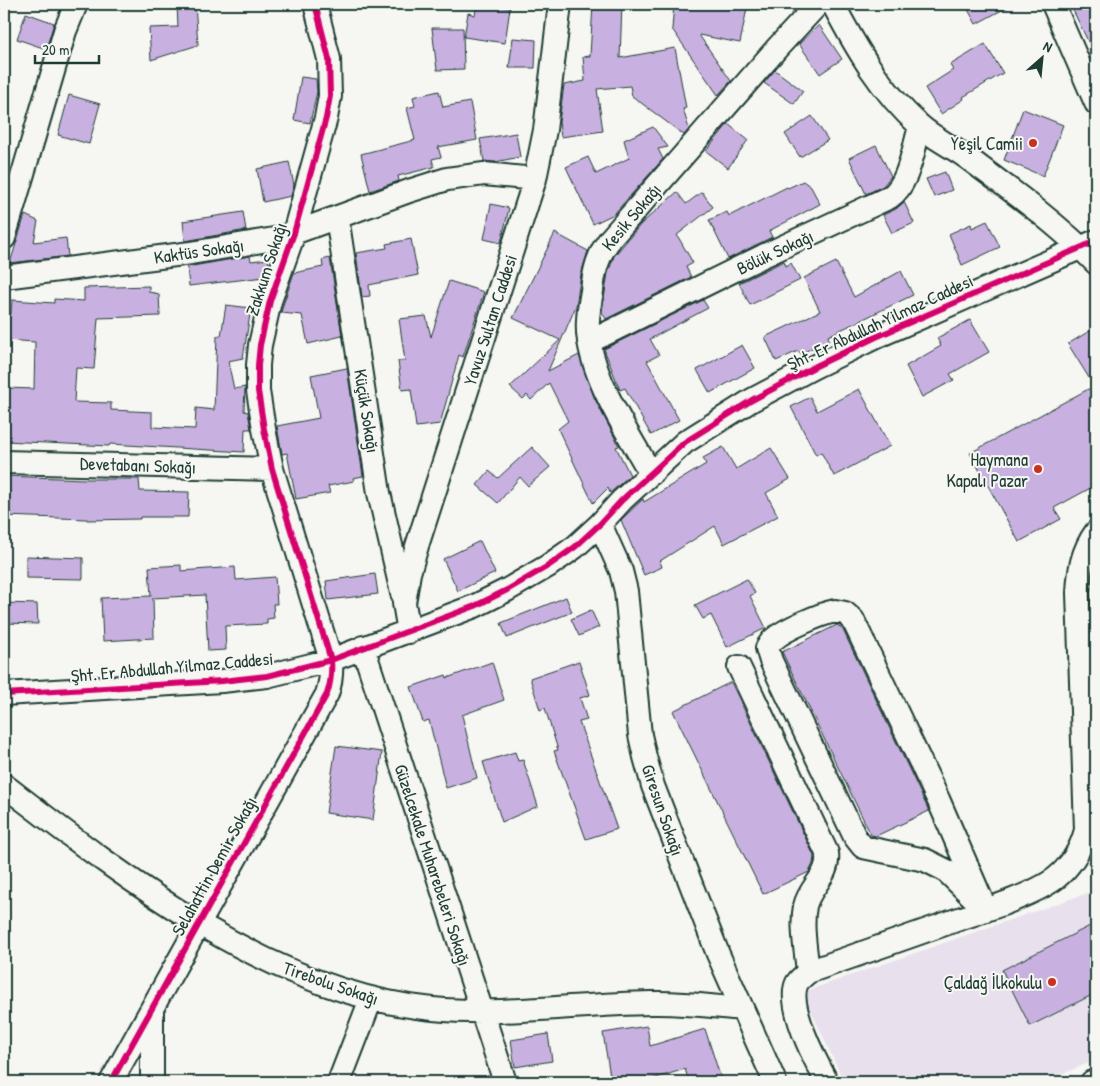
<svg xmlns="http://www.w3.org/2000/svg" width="1100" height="1086" viewBox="0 0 1100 1086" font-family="'Patrick Hand',sans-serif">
	<rect width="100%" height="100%" fill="#f6f6f2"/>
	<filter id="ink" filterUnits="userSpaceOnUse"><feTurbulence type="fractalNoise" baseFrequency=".02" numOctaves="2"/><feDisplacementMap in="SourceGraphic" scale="10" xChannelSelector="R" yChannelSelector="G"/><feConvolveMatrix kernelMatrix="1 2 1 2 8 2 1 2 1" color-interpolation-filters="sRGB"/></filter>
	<g filter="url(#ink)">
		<path fill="#e8e1ed" d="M1096,890V1060L1042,1082H844L805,998L809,990Z"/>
		<path fill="#c8b1e0" stroke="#1f3d34" d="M177,4H195L198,45L151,60L149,28L178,27Z
			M477,4L510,8L505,43L464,37L468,13L475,15Z
			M593,4H622L620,58L675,48L686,108L683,109L689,129L684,135L632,96L630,86L597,89L603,131L561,137L559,122L564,85L585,81L583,57L590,56Z
			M674,4H727L747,8L740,43L699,35L731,81L718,95L672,29Z
			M965,4H1013L976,24Z
			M1070,4H1096V58Z
			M26,13L54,23L46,49L17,39Z
			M819,25L842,59L820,74L799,44Z
			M432,28H463L464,69L437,70Z
			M513,38L536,40L535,68H509Z
			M985,44L1003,73L963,97L964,99L941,114L925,88L953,70L950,65Z
			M775,70L803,91L794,104L764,83Z
			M301,77L316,79L317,92L310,123L294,120Z
			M439,91L443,107L470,102L477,140L438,147L441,157L432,159L434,167L398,176L399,181L370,191L361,154L415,140L407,108L415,106L413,97Z
			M69,95L100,104L89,144L58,135Z
			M1023,109L1063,125L1043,176L1004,160Z
			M812,116L828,140L800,157L785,134Z
			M728,124L748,140L728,168L706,151Z
			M653,127L668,147L658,149L663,159L614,214L593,224L566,167L588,157L596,174L629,158L624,140Z
			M516,133L520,157L495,162L484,161L480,139Z
			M876,145L891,176L883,186L866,194L849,158Z
			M289,162L294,185L291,196L263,202L257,169Z
			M945,172L952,190L934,197L926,179Z
			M803,181L811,187L820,204L769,231L772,237L728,259L709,220L727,212L729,216L787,187L788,188Z
			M677,192L686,204L702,192L713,207L677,235L693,263L686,267L691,277L606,319L602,312L608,273L614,256L641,224Z
			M904,202L914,223L892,233L883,215L896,209Z
			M491,204L509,208L501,243L484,239Z
			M243,212L246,230L185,241L183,221Z
			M25,215L38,221L34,242L66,238L68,256L10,263Z
			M987,221L1000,247L962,265L949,234L971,224L972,228Z
			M555,233L588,251L581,274L576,306L548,371L579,355L594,397L619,446L616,447L630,475L610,493L608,488L593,503L558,429L568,421L549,383L531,400L527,395L523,399L510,387L560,340L513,318Z
			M411,239L418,275L369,285L370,296L362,297L356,253L387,248L386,244Z
			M250,256L251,261L268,259L269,265L264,277L189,286L187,267Z
			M330,258L342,336L308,344L302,315L281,313L283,305L294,273L323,267L322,260Z
			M784,261L786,266L791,263L800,280L750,305L739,283Z
			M836,262L854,297L901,271L913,295L828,336L829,340L800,354L798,351L776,361L765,337L820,311L804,278Z
			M449,281L484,292L463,357L459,355L440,424L416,427L411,389L402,390L398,361H405L399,319L426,316L431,337Z
			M149,286V292L159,294L160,316L98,318L94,369L76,368L74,402L111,403V410L152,412V427L195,429L196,408L214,410L217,336H221L226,305L251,308L243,358L228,361L234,389L245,387L244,411L248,412L251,429H245L244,452L110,444L109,446L4,441L5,388L34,389L35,342L6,340L8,314H11L12,300L54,303V299L84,301V288Z
			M703,300L708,308L650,339L659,355L647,361L679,420L651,435L625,388L620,390L604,349Z
			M970,320L989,352L950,374L954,380L922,397L906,366L941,346L937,338Z
			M1096,327V485L1054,508L1061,519L1019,542L970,453L1094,386L1068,344Z
			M742,345L755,368L710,393L697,370Z
			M347,368L363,476L353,478L354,481L328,486L330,493L296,499L287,453L282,454L277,426L319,418L311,375Z
			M859,389L890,446L834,476L821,452L816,455L791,407L810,397L817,411Z
			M532,447L550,467L528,486L520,477L498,503L477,485L489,471L498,478Z
			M723,447L736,469L771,448L790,479L766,493L778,516L724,544L715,526L660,561L662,567L644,575L621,520L643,499L644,502L706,464L703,458Z
			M4,476L85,479H139L140,491L189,492L188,517H140V519L87,520V519L4,516Z
			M480,541L495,573L458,591L443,559Z
			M26,556L83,558V579L26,578Z
			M181,565V571L235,567L236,580L275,577L277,604H273L274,618L267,619V624L225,626L226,650L208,651L205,595L153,598L154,638L103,641L101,598L151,596L149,567Z
			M375,574L378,594L328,600L326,581Z
			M747,579L755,593L750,596L766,628L727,647L711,615L703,619L695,605Z
			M566,597L572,612L507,638L501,623Z
			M4,603L37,604L38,624L4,623Z
			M591,610L599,627L579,636L571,619Z
			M837,625L842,628L929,811L876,836L871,835L782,652Z
			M579,661L590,695L580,698L587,720L579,722L617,829L586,839L554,751L558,750L545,708L540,710L530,678Z
			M492,662L504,700L462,715L477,778L446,788L429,720L423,722L411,687L446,675L447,678Z
			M731,682L814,856L813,864L809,872L763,894L673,711Z
			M336,746L382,752L373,820L326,813Z
			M515,752L518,761L523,760L538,806L502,822L483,762Z
			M1096,923V993L1030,1026L1002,970Z
			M647,1026L650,1046L705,1029L722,1082H689L685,1069L643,1082H611L603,1033Z
			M548,1034L552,1061L515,1067L511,1040Z"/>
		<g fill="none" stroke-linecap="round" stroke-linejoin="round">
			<g stroke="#1f3d34" stroke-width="26">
				<path id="minor" d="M833,4C856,48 881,91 919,125C933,138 953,147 969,159C1012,191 1058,224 1096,263
					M1053,4L1096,103
					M337,217L379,493L402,593
					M4,238L65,31L76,4
					M4,277L191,253L280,238L409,191L447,179L484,174L535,179
					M589,342L763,256L890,197C909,184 913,149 920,127
					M4,462L272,469
					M651,474C629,435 596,385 589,341C586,325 589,308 592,291C594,271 598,254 611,238L778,47L818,4
					M600,524L621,571L626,591L640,735L645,757L653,786L718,954L775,1082
					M835,611L845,613L853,620L938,799L986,910L945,870L925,860L863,847L855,837L771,661L767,648C769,645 771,641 774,639C785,629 821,614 835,611Z
					M409,632L404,603L409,573L417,546L535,179L545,130L560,4
					M363,647L505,1082
					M739,667L827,853C830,876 810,885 805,906C801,927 806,951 808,972
					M4,694L222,681L267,676L331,660L475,606L507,590L548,566L575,547L600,524L622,500L685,442L752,400L814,367L876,337L1096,241
					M4,785C127,880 274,994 433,1009C505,1016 578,1004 650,1003C681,1002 712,1006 742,1009
					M111,1082L327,694C331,682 332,672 331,660L272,469L264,429L258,391V365L260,345L270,301L294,233L326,118L330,96L329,59L315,4
					M152,1082V1011
					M339,1082L371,999
					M827,1082C816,1062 786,1005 797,983C799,979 804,976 808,972C859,954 911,936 962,918C989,909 1035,894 1056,878C1072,865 1081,849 1086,830L1078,593C1079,571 1082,551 1096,532
					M1092,1082L1096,1081"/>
			</g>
			<use href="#minor" stroke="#f6f6f2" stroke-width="22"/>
			<g stroke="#f6f6f2" stroke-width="9">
				<path id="cycleway" d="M4,694L222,681L267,676L331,660L475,606L507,590L548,566L575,547L600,524L622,500L685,442L752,400L814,367L876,337L1096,241
					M111,1082L327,694C331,682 332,672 331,660L272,469L264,429L258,391V365L260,345L270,301L294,233L326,118L330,96L329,59L315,4"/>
			</g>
			<use href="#cycleway" stroke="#d6006c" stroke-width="6"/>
		</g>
	</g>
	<g fill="#c8321e" stroke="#f6f6f2" stroke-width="2">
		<circle cx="1033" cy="143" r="5"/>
		<circle cx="1038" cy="469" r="5"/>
		<circle cx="1052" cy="982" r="5"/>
	</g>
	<g text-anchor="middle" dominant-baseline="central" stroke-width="4" stroke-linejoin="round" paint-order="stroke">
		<g font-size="18" fill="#1f3d34" stroke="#f6f6f2" text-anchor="end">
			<text x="1023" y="143">Yeşil Camii</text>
			<text x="1028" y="459">Haymana<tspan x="1028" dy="21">Kapalı Pazar</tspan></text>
			<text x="1042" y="982">Çaldağ İlkokulu</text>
		</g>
		<g font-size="18" fill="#1f3d34" stroke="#f6f6f2">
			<text transform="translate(631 217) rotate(-50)">Kesik Sokağı</text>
			<text transform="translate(199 251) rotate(-8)">Kaktüs Sokağı</text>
			<text transform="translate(775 252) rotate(-25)">Bölük Sokağı</text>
			<text transform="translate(266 269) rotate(-72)">Zakkum Sokağı</text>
			<text transform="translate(490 320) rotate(-72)">Yavuz Sultan Caddesi</text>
			<text transform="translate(880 322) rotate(-25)">Şht. Er Abdullah Yilmaz Caddesi</text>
			<text transform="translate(367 411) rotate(81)">Küçük Sokağı</text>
			<text transform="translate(138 465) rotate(2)">Devetabanı Sokağı</text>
			<text transform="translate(172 667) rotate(-5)">Şht. Er Abdullah Yilmaz Caddesi</text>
			<text transform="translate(663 810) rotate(71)">Giresun Sokağı</text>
			<text transform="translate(433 865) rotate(72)">Güzelcekale Muharebeleri Sokağı</text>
			<text transform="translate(214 866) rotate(-61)">Selahattin Demir Sokağı</text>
			<text transform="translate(331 983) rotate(19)">Tirebolu Sokağı</text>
		</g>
	</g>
	<rect width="1100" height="1086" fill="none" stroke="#f6f6f2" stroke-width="20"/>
	<rect x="10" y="10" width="1080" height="1066" fill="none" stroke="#1f3d34" stroke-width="2" filter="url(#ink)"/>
	<g transform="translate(1042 58) rotate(27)" stroke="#f6f6f2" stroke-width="4" paint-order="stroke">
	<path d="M0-4L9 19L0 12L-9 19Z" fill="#1f3d34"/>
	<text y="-8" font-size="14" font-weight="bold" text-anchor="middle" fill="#1f3d34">N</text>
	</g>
	<path d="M35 55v8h64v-8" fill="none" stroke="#1f3d34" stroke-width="2.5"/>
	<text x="42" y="55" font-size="15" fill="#1f3d34" stroke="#f6f6f2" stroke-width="4" paint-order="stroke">20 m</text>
</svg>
